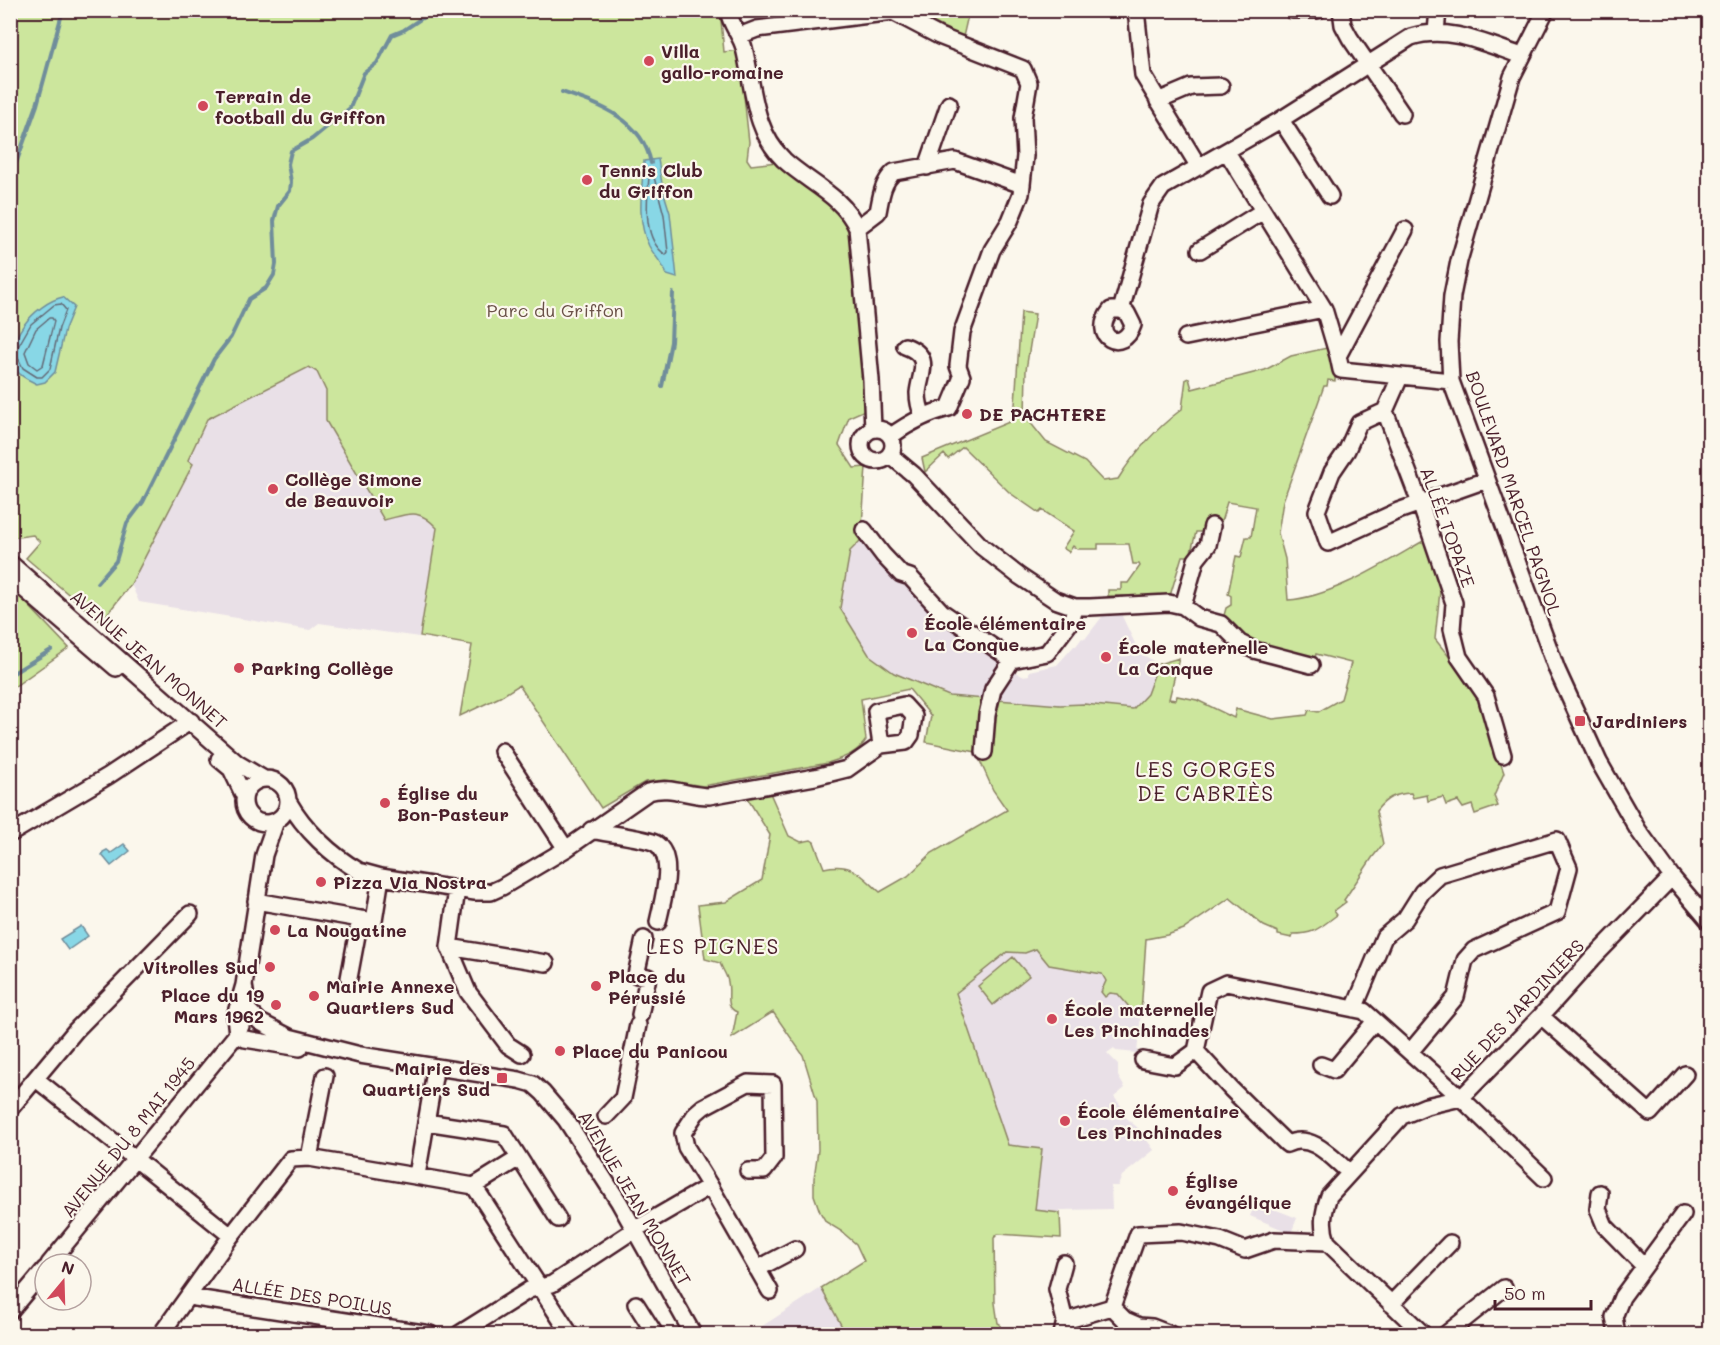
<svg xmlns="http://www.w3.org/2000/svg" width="1720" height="1345" viewBox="0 0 1720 1345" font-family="Mali,sans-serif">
	<rect width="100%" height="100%" fill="#fbf7ec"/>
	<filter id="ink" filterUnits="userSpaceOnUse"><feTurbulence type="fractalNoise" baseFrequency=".0167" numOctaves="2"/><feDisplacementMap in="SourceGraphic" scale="12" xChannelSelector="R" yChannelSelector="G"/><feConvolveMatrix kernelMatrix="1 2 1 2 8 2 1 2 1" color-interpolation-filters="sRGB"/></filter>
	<g filter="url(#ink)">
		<path fill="#e9e0e7" d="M309,367L317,372L326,391V421L415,513L427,517L437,528L419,637L319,623L310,630L139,602L131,584L193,465L188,460L207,419Z
			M861,540L909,587L996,652L993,657L1002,664L986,700L949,696L894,673L869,655L840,608L850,551Z
			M1105,613L1121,614L1139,652L1158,664L1147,694L1133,709L1084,704L1060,705L995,701L1012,670L1022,676L1029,675V671L1057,665L1074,646H1076L1082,638L1085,639Z
			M1036,949L1049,965L1102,974L1106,980L1104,989L1105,996L1110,993L1118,994L1130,1008L1141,1013L1137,1053L1116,1051L1114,1048L1107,1053L1118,1064V1076L1125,1088L1114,1097L1122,1107V1114L1139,1129L1154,1150L1122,1176L1118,1186H1111L1112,1209L1060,1210V1213L996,1206L1008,1145L956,994L1007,952L1025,953Z
			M1256,1202L1297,1218L1291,1233L1250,1216Z
			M821,1288L846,1334H750Z"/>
		<path fill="#cce69d" stroke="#8b8264" stroke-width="1.5" d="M16,10L723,11L724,16L721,20L724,52L739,50L749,142L747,159L751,165L777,162L837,207L853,230L865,410L849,417L839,445L854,468L866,467L861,540L850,551L840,608L869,655L894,673L949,696L1060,705L1084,704L1133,709L1147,694L1158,664L1179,658L1169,699L1176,700L1177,696L1197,700L1234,718L1236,709L1273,719L1307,715L1309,710L1318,712L1341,699L1351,663L1316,654L1314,663L1252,644L1223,619L1226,608L1231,605V596L1228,594L1236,556L1241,557L1246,537H1251L1256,507L1227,502L1221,522L1205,520L1202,532H1196L1190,556H1182L1170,596H1108V590H1121V583H1128L1140,566L1139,564H1133L1129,544H1098V549H1077L1073,546L1069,552L1063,548L1074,531L1042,510L1039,513L1010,493L963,447L948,459L944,454L925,472L922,458L1014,420L1021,312L1035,314L1026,370L1025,416L1046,442L1085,462L1103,481L1118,479C1134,453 1157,428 1182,409L1186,379L1189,378L1192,389L1265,370L1291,356L1331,347L1336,357L1335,381L1328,380L1327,386H1324L1283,501L1278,533L1285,559L1288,600C1331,598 1388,561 1425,540L1441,581L1435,639L1475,689L1504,773L1494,796L1498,806L1475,814L1472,805L1463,808L1458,801L1446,805L1443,797L1428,801L1427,795L1413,798L1411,793C1394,794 1386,798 1376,811L1383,844L1372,858L1344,900L1346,902L1334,911L1337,915C1319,928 1315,934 1293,934L1292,938L1278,935V932L1264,926L1230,898L1184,929L1167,935L1146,939L1141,1013L1130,1008L1118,994L1110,993L1105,997L1101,992L1106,981L1102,974L1049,965L1036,949L1025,953L1007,952L956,993L1008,1145L1042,1149L1035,1210L1060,1213L1061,1238L998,1234L994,1238L995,1303L998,1323L1000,1324V1334H846L821,1288L864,1261L856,1244L841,1231L826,1222L820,1212L814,1195V1178L818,1150L817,1101L803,1055L773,1012L732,1038L737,1012C724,1007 731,994 728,982C727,975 722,969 720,963L705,959L698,905L726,902L762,880L770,835L746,796L770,793L789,836L801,842L811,840L814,842L824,868C853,862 861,875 880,892L908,876L932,853L1007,810L993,790L976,752L926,742L931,716L909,689L861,699L866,740C857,754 842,758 828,763L703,786L665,780L645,782L601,808L519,685L500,697L460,716L472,645L420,636L437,528C418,507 409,514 384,520L326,421V391L317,372L309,367L207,419L188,460L193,464L131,584L101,622L26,558L40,542L33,535L11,538V13Z
			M910,11H969L963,37Z
			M11,587L69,648L11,689Z
			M1013,957L1029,976L993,1005L978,986Z"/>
		<path fill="#88d7e6" stroke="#6f8d9b" stroke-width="1.5" d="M658,159L663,190L670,213L677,278L667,275C662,262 655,257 649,246C636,220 642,189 644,161Z
			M63,297L74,307L65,329L55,372L45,382L37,384C31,381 21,377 17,371C0,342 36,303 63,297Z
			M124,844L130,851L111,866L102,855L103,852L107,850L111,853Z
			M81,926L88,936L68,950L60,939Z"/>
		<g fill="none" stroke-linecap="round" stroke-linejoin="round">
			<path stroke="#636976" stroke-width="1.5" d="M651,175L654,177L664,215L668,252L666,255C642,240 647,201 649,177Z
				M61,304L66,310L59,328L50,369L42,377H37L23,368L15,352L31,324L54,305Z
				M49,318H52L54,321L43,365L37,369L29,363L25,352L36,329Z"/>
			<path stroke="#6f8d9b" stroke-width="4" d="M562,92C600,105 642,119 651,163
				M10,180L37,105L63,10
				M662,386L671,342L673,293
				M97,583L116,561L127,523L143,502L214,359L231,337L249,299L266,288L274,275L276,264L274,221L278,206L290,191L291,182L288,164L291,151L312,139L350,108L364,73L377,63L392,35L404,30L434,10
				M10,675L51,650"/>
			<g stroke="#4a1f2b" stroke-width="20">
				<path id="minor" d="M728,10C730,25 741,35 744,48C754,88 753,130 784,160C809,183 843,196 857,228L871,380L873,429
					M1136,10L1143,75L1199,167
					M1292,10H1318
					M1341,10L1343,25L1350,38L1402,114
					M1546,10L1512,77L1459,261L1452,296L1449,342L1451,381L1557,670L1599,762L1638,830L1672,877L1710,922
					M1436,32L1438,10
					M739,36L757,29L893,12L939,36L1023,69L1029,83L1023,118L1025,156L1021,194L1010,221L992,250L962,332L958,366L962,377L949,408C927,413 909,423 891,436
					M1158,101L1191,87L1221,86
					M1281,120L1330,196
					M927,167L949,104
					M857,228L878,212C881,197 882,183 894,172L955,161L1022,185
					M1405,230L1338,356L1341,370L1451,381
					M1200,250L1263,211
					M1324,309L1338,356
					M1121,310L1127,313L1133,325C1123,355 1089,337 1111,310H1121L1151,204L1163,187L1277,122L1411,37C1448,25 1486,44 1522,56
					M1186,337L1324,309L1227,152
					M905,346C933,356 920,373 918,393C918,402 920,409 923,416
					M1400,377L1385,411L1359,423L1347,450L1332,472L1317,511L1328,543L1398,511L1486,480
					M1385,411L1420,503L1454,603L1452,629L1459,657L1486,696L1503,755
					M861 445a16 16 0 1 1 32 0a16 16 0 1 1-32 0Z
					M890,455L914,475L982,547L1019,576L1055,600L1075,607H1090L1169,603L1183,606L1199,618L1221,624L1240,643L1254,650L1311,665
					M864,530L883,555L901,574L910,577L942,612L1012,660
					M10,563L237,763L264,779
					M10,577L116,668
					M1183,606L1196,560L1208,545L1212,526
					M502,751L566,849
					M984,752L987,715L993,689L1012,660L1047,653L1072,620L1075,607
					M219,759L231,769L244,796
					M244 801a22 22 0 1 1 44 0a22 22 0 1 1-44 0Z
					M288,801C304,829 331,855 359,871L381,877L475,892H491L502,887L566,849L648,792C671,785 686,796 709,796L815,777L847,769L881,745L906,742L911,735L914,716L904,705L876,711L881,745
					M276,821L264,855L244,985L235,1016L237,1034L245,1039L300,1048
					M591,830C603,833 647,838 655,843C677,856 662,902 658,922
					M10,834L108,776L191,721
					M457,889L449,947L468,992L508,1045L522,1054
					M256,901L360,919L349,978
					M360,919L374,921L381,877
					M449,947L546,963
					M244,985L248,1010L260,1022L289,1037L360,1055L519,1080L533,1084L543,1093L566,1120L619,1202L693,1334
					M1354,1009L1384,937L1405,919L1422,892L1440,875L1557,840L1569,868L1557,912L1474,950L1465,960L1456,997L1410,1052
					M640,1015L648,977L636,975L644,939
					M1541,1016L1650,1113L1685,1074
					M1143,1060L1175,1066L1196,1051
					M1321,1065L1334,1070L1375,1021
					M36,1079L231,1236
					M10,1109L76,1030L190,914
					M606,1116L623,1098L638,1025
					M426,1122L504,1134L558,1219
					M309,1158L325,1076
					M1350,1173C1332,1158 1312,1132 1287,1144L1231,1089L1196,1051L1209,991L1226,983L1364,1011L1461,1098L1544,1178
					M417,1175L434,1077
					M474,1186L519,1158
					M710,1186L770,1291
					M1600,1193L1598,1209L1605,1226L1644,1266
					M49,1264L237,1034L241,1026
					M757,1269L795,1249
					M189,1297L430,1334
					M636,1304L655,1334
					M1391,1304L1450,1243
					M10,1311L45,1269
					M1065,1321L1112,1307
					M161,1334L231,1236L291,1159L309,1158L474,1186L570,1334
					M459,1334L529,1290L552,1284L634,1230L710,1186L686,1147L683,1133L696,1113L703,1107L748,1083L773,1084L774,1158L764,1171H748
					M1062,1334L1065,1321L1057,1289L1064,1263
					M1170,1334L1152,1327L1139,1326L1125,1320L1112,1307L1138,1234L1181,1232L1220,1240L1245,1250L1274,1240L1327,1242
					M1423,1334L1327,1242C1321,1225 1323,1213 1329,1196L1402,1116L1426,1106L1461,1098L1541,1016L1594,957L1672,877
					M1446,1334L1504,1288
					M1617,1334L1614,1317L1622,1297L1683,1214"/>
			</g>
			<use href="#minor" stroke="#fbf7ec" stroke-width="15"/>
		</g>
	</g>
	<g fill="#d1495b" stroke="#fbf7ec" stroke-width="2">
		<circle cx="649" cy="61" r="6"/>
		<circle cx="203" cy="106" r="6"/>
		<circle cx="587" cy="180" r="6"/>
		<circle cx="967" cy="414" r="6"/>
		<circle cx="273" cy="489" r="6"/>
		<circle cx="912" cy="633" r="6"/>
		<circle cx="1106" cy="657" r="6"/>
		<circle cx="239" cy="668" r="6"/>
		<rect x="1574" y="715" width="12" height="12" rx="3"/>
		<circle cx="385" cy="803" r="6"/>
		<circle cx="321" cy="882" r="6"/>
		<circle cx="275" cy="930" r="6"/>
		<circle cx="270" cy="967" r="6"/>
		<circle cx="596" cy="986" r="6"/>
		<circle cx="314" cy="996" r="6"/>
		<circle cx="276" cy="1005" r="6"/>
		<circle cx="1052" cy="1019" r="6"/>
		<circle cx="560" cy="1051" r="6"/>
		<rect x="496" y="1072" width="12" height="12" rx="3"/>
		<circle cx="1065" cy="1121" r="6"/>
		<circle cx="1173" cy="1191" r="6"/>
	</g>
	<g text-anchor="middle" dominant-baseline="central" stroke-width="4.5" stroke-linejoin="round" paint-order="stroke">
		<g font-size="18" font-weight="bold" fill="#4a1f2b" stroke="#fbf7ec" text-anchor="start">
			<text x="661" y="51">Villa<tspan x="661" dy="21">gallo-romaine</tspan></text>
			<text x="215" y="96">Terrain de<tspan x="215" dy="21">football du Griffon</tspan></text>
			<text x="599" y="170">Tennis Club<tspan x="599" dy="21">du Griffon</tspan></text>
			<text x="979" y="414">DE PACHTERE</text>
			<text x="285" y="479">Collège Simone<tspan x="285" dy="21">de Beauvoir</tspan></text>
			<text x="924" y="623">École élémentaire<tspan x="924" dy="21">La Conque</tspan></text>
			<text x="1118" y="647">École maternelle<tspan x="1118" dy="21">La Conque</tspan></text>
			<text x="251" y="668">Parking Collège</text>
			<text x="1592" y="721">Jardiniers</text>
			<text x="397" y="793">Église du<tspan x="397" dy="21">Bon-Pasteur</tspan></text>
			<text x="333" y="882">Pizza Via Nostra</text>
			<text x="287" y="930">La Nougatine</text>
			<text x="258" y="967" text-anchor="end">Vitrolles Sud</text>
			<text x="608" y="976">Place du<tspan x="608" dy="21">Pérussié</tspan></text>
			<text x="326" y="986">Mairie Annexe<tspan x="326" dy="21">Quartiers Sud</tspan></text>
			<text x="264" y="995" text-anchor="end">Place du 19<tspan x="264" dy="21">Mars 1962</tspan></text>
			<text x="1064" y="1009">École maternelle<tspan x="1064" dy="21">Les Pinchinades</tspan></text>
			<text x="572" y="1051">Place du Panicou</text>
			<text x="490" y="1068" text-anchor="end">Mairie des<tspan x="490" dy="21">Quartiers Sud</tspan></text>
			<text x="1077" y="1111">École élémentaire<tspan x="1077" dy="21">Les Pinchinades</tspan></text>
			<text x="1185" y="1181">Église<tspan x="1185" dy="21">évangélique</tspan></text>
		</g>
		<g font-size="18" fill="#6a5148" stroke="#fbf7ec">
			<text x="555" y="310">Parc du Griffon</text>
		</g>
		<g font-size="18" fill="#4a1f2b" stroke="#fbf7ec">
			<text transform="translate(1514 493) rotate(71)">BOULEVARD MARCEL PAGNOL</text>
			<text transform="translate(1448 527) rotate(70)">ALLÉE TOPAZE</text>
			<text transform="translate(149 659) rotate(41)">AVENUE JEAN MONNET</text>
			<text transform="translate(1517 1010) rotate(-47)">RUE DES JARDINIERS</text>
			<text transform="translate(128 1137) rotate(-51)">AVENUE DU 8 MAI 1945</text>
			<text transform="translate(635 1198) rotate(59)">AVENUE JEAN MONNET</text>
			<text transform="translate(312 1296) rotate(9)">ALLÉE DES POILUS</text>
		</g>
		<g font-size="21" letter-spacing="1.5" fill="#4a1f2b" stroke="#fbf7ec">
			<text x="1206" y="768">LES GORGES<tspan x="1206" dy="24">DE CABRIÈS</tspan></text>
			<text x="713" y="945">LES PIGNES</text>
		</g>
	</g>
	<rect width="1720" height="1345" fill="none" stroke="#fbf7ec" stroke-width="36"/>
	<rect x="18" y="18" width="1684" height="1309" fill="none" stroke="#4a1f2b" stroke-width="2" filter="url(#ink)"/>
	<g transform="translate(63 1282) rotate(19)"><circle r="28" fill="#fbf7ec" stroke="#b4a19f" stroke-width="1.5"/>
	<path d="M0-4.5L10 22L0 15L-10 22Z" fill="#d1495b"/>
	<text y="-9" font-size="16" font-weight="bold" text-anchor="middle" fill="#4a1f2b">N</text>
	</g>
	<path d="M1495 1300v9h96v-9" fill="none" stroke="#4a1f2b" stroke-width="3"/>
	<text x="1504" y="1300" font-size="18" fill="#4a1f2b" stroke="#fbf7ec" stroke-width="4.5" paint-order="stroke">50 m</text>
</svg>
